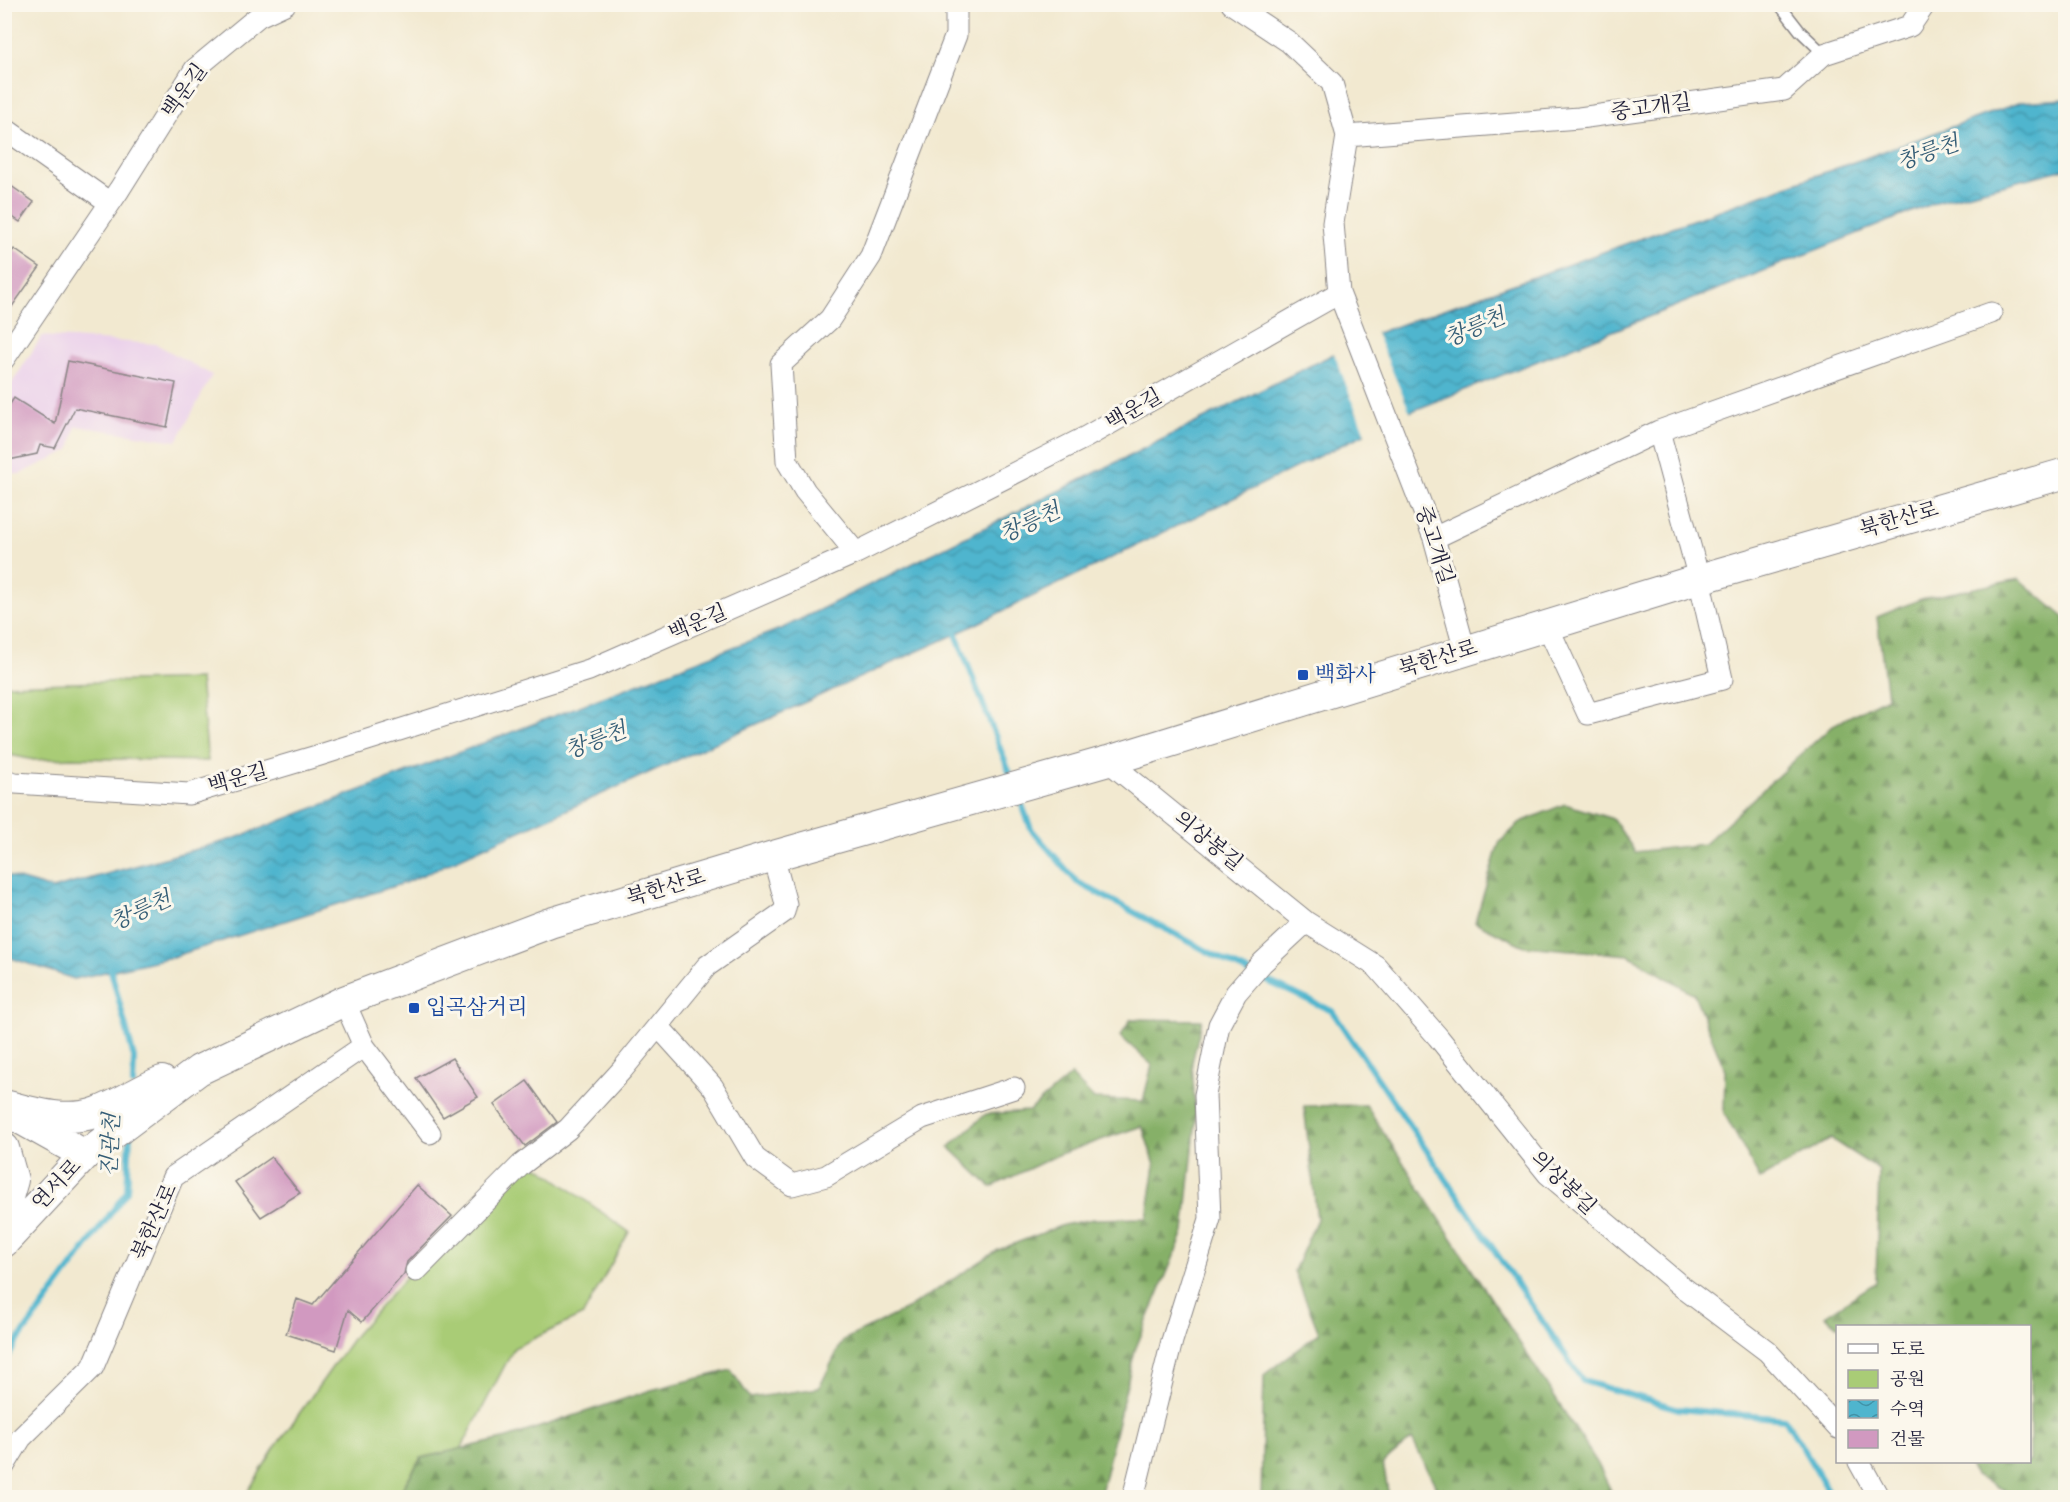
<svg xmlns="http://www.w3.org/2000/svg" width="2070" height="1502" viewBox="0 0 2070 1502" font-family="'IM FELL DW Pica','Noto Serif KR',serif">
	<defs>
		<pattern id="forest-firs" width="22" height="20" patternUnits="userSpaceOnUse" patternTransform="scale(1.5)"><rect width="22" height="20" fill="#86b067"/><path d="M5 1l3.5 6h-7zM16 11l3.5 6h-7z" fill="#6d8f56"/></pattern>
		<pattern id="water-waves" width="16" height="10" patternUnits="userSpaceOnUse" patternTransform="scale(1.5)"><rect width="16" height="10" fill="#4fb5ce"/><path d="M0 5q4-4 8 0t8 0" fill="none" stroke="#4193a8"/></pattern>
	</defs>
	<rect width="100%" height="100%" fill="#fbf7ec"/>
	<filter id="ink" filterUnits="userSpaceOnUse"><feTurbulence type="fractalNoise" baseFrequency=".0167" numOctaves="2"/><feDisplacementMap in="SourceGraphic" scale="12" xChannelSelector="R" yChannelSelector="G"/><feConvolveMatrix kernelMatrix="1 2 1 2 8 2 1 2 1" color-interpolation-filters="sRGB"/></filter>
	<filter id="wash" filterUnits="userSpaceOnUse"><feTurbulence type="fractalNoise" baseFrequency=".008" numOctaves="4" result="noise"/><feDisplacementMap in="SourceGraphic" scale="24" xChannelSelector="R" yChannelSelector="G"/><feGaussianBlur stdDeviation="1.35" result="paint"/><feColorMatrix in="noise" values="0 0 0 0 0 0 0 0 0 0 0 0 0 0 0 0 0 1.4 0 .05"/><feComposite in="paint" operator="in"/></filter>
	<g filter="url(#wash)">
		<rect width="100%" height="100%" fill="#f2e9d0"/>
		<path fill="#ebd1eb" d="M42,336L156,344L212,375L177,441L76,426L70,450L20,474H5V394Z"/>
		<path fill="#a9cc76" stroke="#667758" stroke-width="1.5" d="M200,679L208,761L71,758L34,760L5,754V685Z
			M507,1162L539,1167L629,1232L583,1315L514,1348L461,1449L421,1458L397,1497L244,1498L274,1449L355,1335Z"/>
		<path fill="url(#forest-firs)" stroke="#546951" stroke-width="1.5" d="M2019,579L2065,618V1497H2019L1975,1476L1966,1462H2030V1326H1838L1825,1316L1876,1282L1879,1170L1831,1139L1760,1179L1724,1113L1725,1070L1694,994L1629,955L1524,946L1475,922L1499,843L1521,822L1565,804L1613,819L1635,852L1704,844L1833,725L1887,697L1877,617L1921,599Z
			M1131,1019L1202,1020L1192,1063L1196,1121L1184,1232L1135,1350L1100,1497L397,1498L421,1458L507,1438L651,1390L731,1370L750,1398L819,1388L843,1340L909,1308L998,1250L1063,1225L1093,1219L1147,1218L1155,1165L1142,1126L1060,1154L991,1187L949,1147L986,1114L1029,1111L1071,1075L1094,1099L1143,1101L1152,1065L1120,1036Z
			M1366,1105L1598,1464L1614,1497H1441L1412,1439L1383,1463L1389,1497H1261L1264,1375L1319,1333L1294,1271L1317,1219L1304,1106Z"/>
		<path fill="url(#water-waves)" stroke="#386c84" stroke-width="1.5" d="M2065,99V169L1939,201L1407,413L956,634L407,882L172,957L74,979L5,956V875L52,889L233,839L783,628L1372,335L2021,102Z"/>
		<path fill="#f2e9d0" d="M1375,331L1411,414L1366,436L1333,351Z"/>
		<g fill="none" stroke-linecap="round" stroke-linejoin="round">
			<path stroke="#4fb5ce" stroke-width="6" d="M954,629L1012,779
				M1018,794L1031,829L1077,882L1237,967L1332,1011L1583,1381L1679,1409L1785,1419L1833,1498
				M109,963L134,1058L133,1084
				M4,1364L17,1342L127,1191L130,1134"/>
		</g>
		<g id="blocks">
			<path fill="#d199c0" d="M4,181L34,202L20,222L4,211Z
				M14,249L40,267L4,318V263Z
				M68,361L176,383L167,427L75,408L55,448L40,445L37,454L4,461V413L14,398L55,424Z
				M452,1058L478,1097L443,1117L416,1078Z
				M527,1081L557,1122L525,1146L494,1105Z
				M271,1157L300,1193L261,1217L235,1182Z
				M417,1185L452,1216L407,1262L404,1274L362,1322L348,1310L336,1350L286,1334L297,1299L313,1305Z"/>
		</g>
	</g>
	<g filter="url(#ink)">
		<use href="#blocks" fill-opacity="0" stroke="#8a8686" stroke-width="1.5"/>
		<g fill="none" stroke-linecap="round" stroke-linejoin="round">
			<g stroke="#8a8686" stroke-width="13">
				<path id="service" d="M1779,4L1800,31L1824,54"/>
			</g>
			<g stroke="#8a8686" stroke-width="23">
				<path id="minor" d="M1232,4L1289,42L1332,83L1347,136L1333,223L1339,293L1434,538L1465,651
					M4,128L110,203
					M1347,136L1579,118L1784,90L1824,54L1910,26L1925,4
					M4,359L119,190L195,69L259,16L285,4
					M1434,538L1659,431L1991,313
					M856,553L805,491L787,461L781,364L830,319L871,256L956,35V4
					M1547,625L1588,714L1722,679L1699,579L1659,431
					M1108,761L1306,922L1376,966L1438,1037L1548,1174L1681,1286L1767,1351L1838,1428
					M4,780L15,783L189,794L320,755L589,670L856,553L1086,437L1339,293
					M658,1026L713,1087L755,1158L792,1185L826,1176L922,1118L1014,1088
					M364,1046L430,1133
					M416,1271L521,1165L568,1129L622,1070L707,966L784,912L786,904L773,856
					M1859,1462L1879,1498
					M4,1466L21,1438L93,1367L173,1177L364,1046L344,1001
					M1133,1498L1172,1341L1210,1219L1205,1095L1219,1025L1236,993L1262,963L1306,922"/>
			</g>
			<g stroke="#8a8686" stroke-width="32">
				<path id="secondary" d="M4,1105C34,1113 68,1123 98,1112C120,1104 140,1090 162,1081
					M17,1117L85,1155
					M4,1148L13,1180L4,1211
					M4,1242L85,1155L199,1070L344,1001L550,923L773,856L1108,761L1699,579L2066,473"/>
			</g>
			<use href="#service" stroke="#fff" stroke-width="10"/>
			<use href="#minor" stroke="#fff" stroke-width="21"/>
			<use href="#secondary" stroke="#fff" stroke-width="30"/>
		</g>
	</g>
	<g fill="#1a4fb4" stroke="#fbf7ec" stroke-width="2">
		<rect x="1297" y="669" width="12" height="12" rx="3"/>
		<rect x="408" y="1002" width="12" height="12" rx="3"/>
	</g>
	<g text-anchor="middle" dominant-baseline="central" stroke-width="6" stroke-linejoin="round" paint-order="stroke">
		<g font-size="21" fill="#22223b" stroke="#fbf7ec">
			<text transform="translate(185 91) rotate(-54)">백운길</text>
			<text transform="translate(1651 108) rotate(-8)">중고개길</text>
			<text transform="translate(1134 410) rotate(-30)">백운길</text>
			<text transform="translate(1899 520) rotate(-16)">북한산로</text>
			<text transform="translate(1434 545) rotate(72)">중고개길</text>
			<text transform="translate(698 623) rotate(-23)">백운길</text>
			<text transform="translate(1438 659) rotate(-17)">북한산로</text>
			<text transform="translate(238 779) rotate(-16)">백운길</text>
			<text transform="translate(1208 841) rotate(39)">의상봉길</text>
			<text transform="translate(666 888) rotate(-17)">북한산로</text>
			<text transform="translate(1563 1183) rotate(44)">의상봉길</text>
			<text transform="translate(57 1185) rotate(-47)">연서로</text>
			<text transform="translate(155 1222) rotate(-66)">북한산로</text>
		</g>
		<g font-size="21" fill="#164399" stroke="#fbf7ec" text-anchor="start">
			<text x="1315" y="675">백화사</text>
			<text x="426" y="1008">입곡삼거리</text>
		</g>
		<g font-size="22" font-style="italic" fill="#345d76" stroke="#fbf7ec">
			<text transform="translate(1928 153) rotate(-19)">창릉천</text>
			<text transform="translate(1475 328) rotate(-23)">창릉천</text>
			<text transform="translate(1030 523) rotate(-25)">창릉천</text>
			<text transform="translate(596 741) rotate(-21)">창릉천</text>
			<text transform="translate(141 911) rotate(-24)">창릉천</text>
			<text transform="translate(111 1145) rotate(-87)">진관천</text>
		</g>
	</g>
	<rect width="2070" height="1502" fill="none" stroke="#fbf7ec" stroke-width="24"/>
	<rect x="1836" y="1325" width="195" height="138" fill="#fbf7ec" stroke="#a4a2a5" stroke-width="1.5"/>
	<rect x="1848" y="1344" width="30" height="9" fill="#ffffff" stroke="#a4a2a5" stroke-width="1.5"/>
	<text x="1890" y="1355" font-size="18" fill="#22223b">도로</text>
	<rect x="1848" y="1370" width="30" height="18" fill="#a9cc76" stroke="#a4a2a5" stroke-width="1.5"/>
	<text x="1890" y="1385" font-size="18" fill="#22223b">공원</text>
	<rect x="1848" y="1400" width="30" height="18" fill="url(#water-waves)" stroke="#a4a2a5" stroke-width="1.5"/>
	<text x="1890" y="1415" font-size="18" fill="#22223b">수역</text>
	<rect x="1848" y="1430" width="30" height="18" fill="#d199c0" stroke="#a4a2a5" stroke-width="1.5"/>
	<text x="1890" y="1445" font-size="18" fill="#22223b">건물</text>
</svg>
